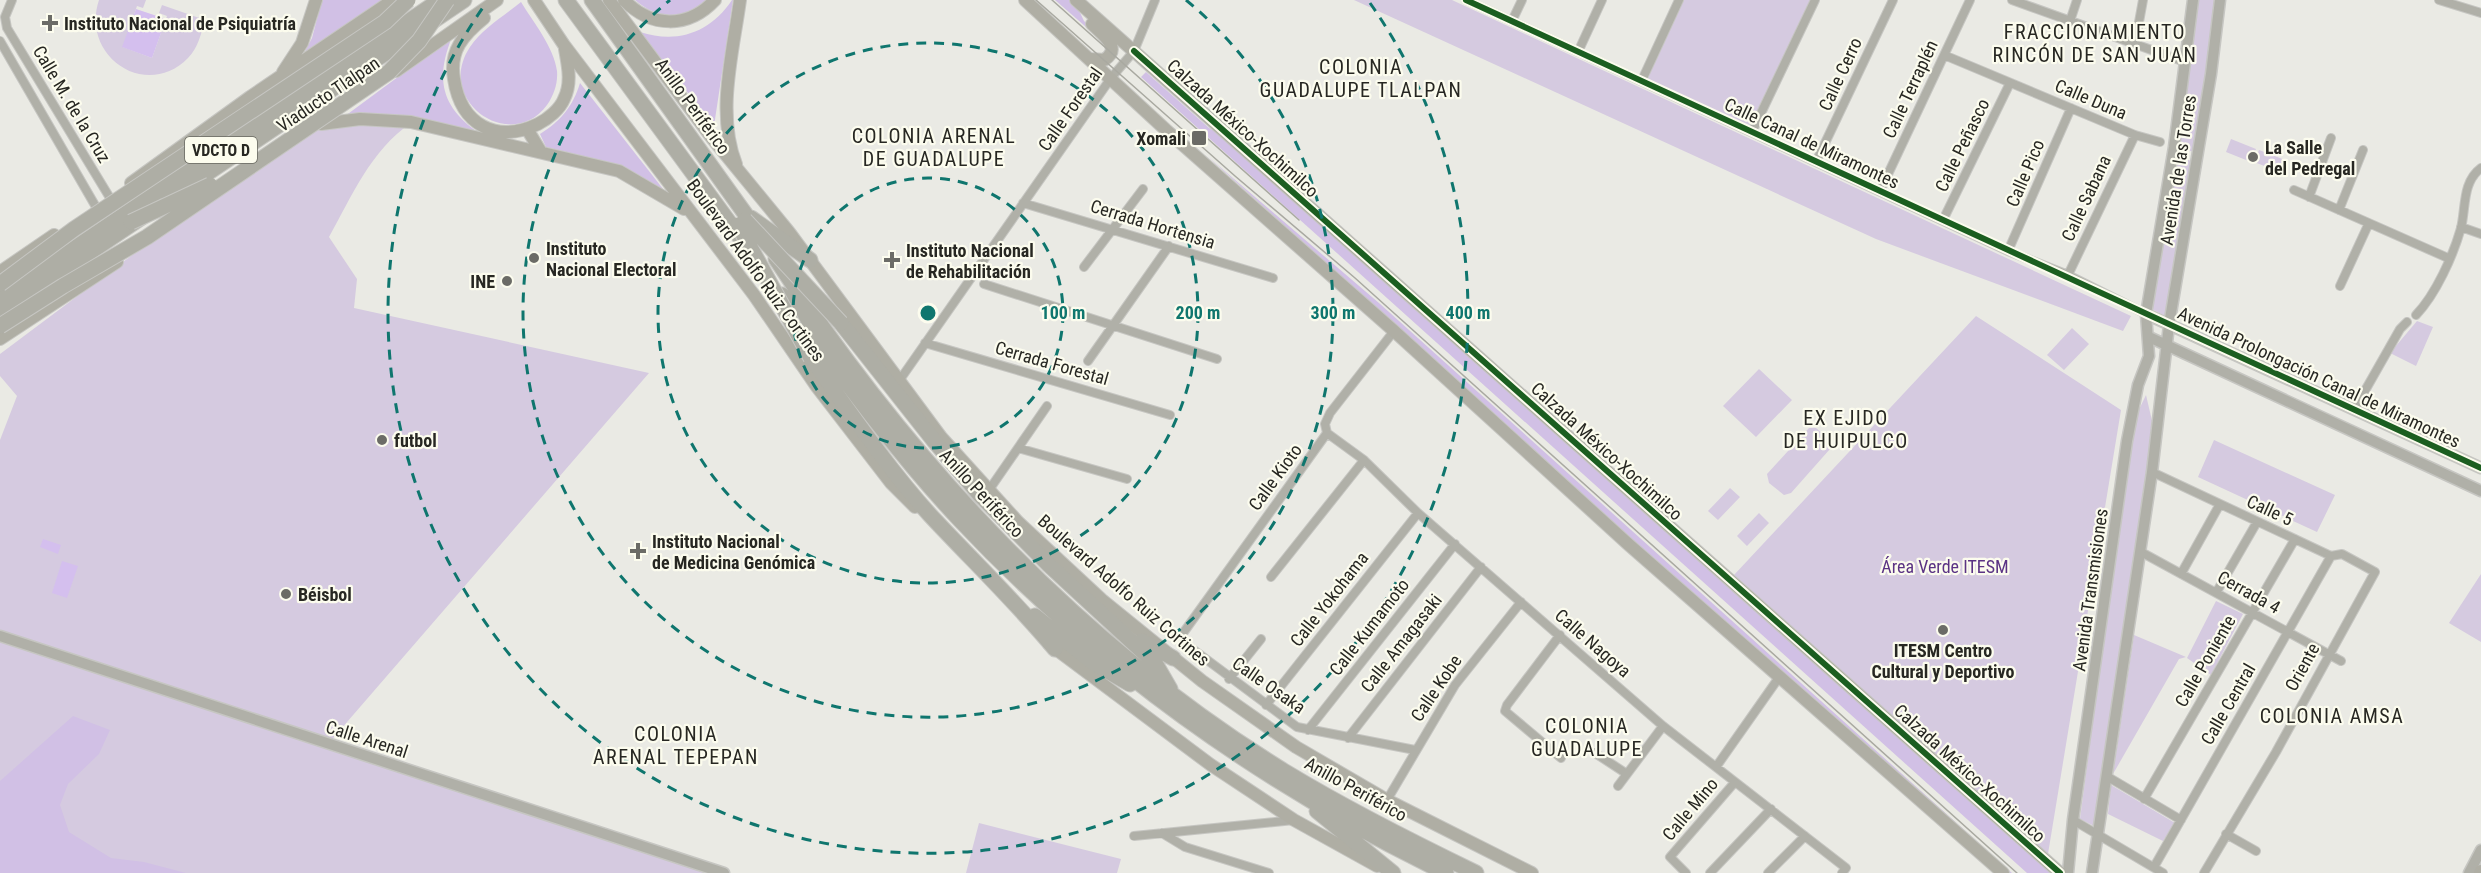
<svg xmlns="http://www.w3.org/2000/svg" width="2481" height="873" viewBox="0 0 2481 873" font-family="'Roboto Condensed',sans-serif">
	<rect width="100%" height="100%" fill="#eaeae4"/>
	<path fill="#d5cae0" d="M99,0H146L143,8L137,6L123,47L152,58L167,16L159,13L162,5L205,20C201,34 198,48 188,58C146,101 80,56 99,0Z
		M1354,0H1452L2131,316L2123,331L1876,239Z
		M1682,0H1811L1751,128L1645,78Z
		M2196,0H2218L2195,152L2176,148Z
		M411,123C371,150 352,196 329,237L357,279L354,308L649,373L328,744L0,632V440L17,396L0,376V354L163,232L321,125Z
		M2231,139L2256,149L2251,162L2226,152Z
		M2259,150L2285,160L2280,172L2254,162Z
		M2175,156L2195,162L2167,317L2150,308Z
		M1976,316L2121,410L2047,860L1734,575Z
		M2417,321L2433,327L2416,366L2390,353Z
		M2072,328L2089,344L2064,370L2047,355Z
		M1759,369L1792,400L1756,437L1723,406Z
		M2146,395L2153,425L2094,826L2080,819L2132,424Z
		M1809,428H1816L1829,439L1830,449L1791,493L1784,495L1769,483L1767,474Z
		M2214,440L2335,495L2317,532L2198,477Z
		M1730,488L1740,497L1718,520L1708,511Z
		M1759,513L1769,523L1747,546L1737,536Z
		M2481,574V642L2449,623Z
		M2216,601L2243,614L2211,675L2187,658Z
		M2134,635L2186,657L2179,659L2113,774Z
		M0,641L710,873H0Z
		M2111,785L2175,823L2163,841L2108,814Z
		M979,823L1121,859L1117,873H966Z"/>
	<path fill="#d1c0e5" d="M322,0H393L301,59L312,38Z
		M635,0H707C684,20 658,20 635,0Z
		M732,0H733L714,126L640,32C677,44 710,33 732,0Z
		M1055,0H1074L1084,21L1108,42L1109,47Z
		M521,2C533,22 554,47 557,71C558,83 554,95 547,105C511,154 434,101 470,47C482,29 504,16 521,2Z
		M452,37C436,77 440,105 476,131L341,119Z
		M1146,72L1209,128L1220,134L2051,873H2027L1141,77Z
		M580,83L667,194L615,164L546,147L540,134C561,121 573,106 580,83Z
		M1206,155L1379,303L2012,873H2007L1603,513Z
		M73,716L110,730L99,754L68,784L60,805L69,832L111,858L144,862L186,873H0V781Z"/>
	<path fill="#d4bfee" d="M136,9L166,19L152,58L122,47Z
		M43,539L61,545L58,554L40,547Z
		M62,561L78,566L67,598L52,593Z"/>
	<g fill="none" stroke-linecap="round" stroke-linejoin="round">
		<g stroke="#c6c6c2" stroke-width="10">
			<path id="minor" d="M12,0L5,17L7,28L110,198
				M1466,0L2008,251L2068,275L2146,314
				M2012,0L2185,62
				M2439,0L2481,13
				M1512,21L1522,0
				M2070,21L2077,0
				M0,41L96,207
				M2135,44L2143,0
				M1578,52L1602,0
				M1944,55L2135,135L2160,142
				M1642,80L1679,0
				M1752,132L1815,0
				M1816,162L1893,0
				M2294,190L2448,258
				M1880,191L1970,0
				M2309,197L2331,138
				M1023,203L1273,278
				M2339,210L2363,150
				M1943,220L2010,83
				M2461,227L2481,234
				M2008,251L2071,108
				M1084,267L1143,189
				M2068,275L2135,135
				M984,284L1217,359
				M2340,286L2369,223
				M2416,315C2436,294 2453,256 2461,228C2466,208 2462,182 2481,168
				M1394,331L1330,413L1325,424L1327,433L1181,636L1183,642L1297,727L1415,750
				M925,343L1170,415
				M1088,361L1169,246
				M899,381L1111,78L1134,51L1155,0
				M2354,410L2400,329L2407,322
				M1327,433L1364,460L1418,513L1663,726L1846,868L1842,873
				M1018,448L1127,479
				M2152,472L2331,556L2342,554L2375,572L2276,752L2204,873
				M989,490L1047,406
				M2141,552L2341,661
				M2181,574L2220,504
				M1271,577L1364,460
				M2216,593L2257,522
				M1560,635L1507,705L1505,711L1561,758
				M1229,679L1261,639
				M1266,705L1418,513
				M1308,730L1455,544
				M1348,738L1481,567
				M1595,753L1627,774
				M1716,767L1780,676
				M2108,777L2181,820
				M1618,786L1663,726
				M2144,799L2295,539
				M1387,800L1455,685L1521,602
				M2073,820L2163,873
				M1162,833L1185,847L1269,873
				M2226,834L2256,851
				M1134,836L1294,820
				M2154,867L2331,556
				M1686,873L1670,857L1735,782
				M1710,873L1771,809
				M1768,873L1805,836"/>
		</g>
		<g stroke="#c6c6c2" stroke-width="13">
			<path id="tertiary" d="M2146,314L2481,468
				M2149,337L2481,491
				M0,636L724,873
				M2068,873L2073,820L2127,441L2138,385L2149,356L2146,314L2174,147L2193,0
				M2092,873L2152,472L2169,325L2211,74L2220,0
				M2469,873L2481,850"/>
		</g>
		<g stroke="#c6c6c2" stroke-width="14">
			<path id="secondary" d="M534,0L564,45L754,295L817,387L891,483L915,507
				M609,0L712,138L789,232L941,437L1018,522L1102,600L1202,681L1296,747L1387,800L1532,873
				M624,0C651,28 688,29 715,0
				M1025,0L1166,130L1394,331L1628,544L2003,873
				M1076,0L2060,873
				M484,18C463,35 449,51 454,79C461,125 496,144 538,124C548,119 560,109 564,99C572,83 568,66 565,49
				M1091,59L1104,60C1123,48 1102,34 1092,24
				M396,71L497,0
				M283,72L302,43L316,0
				M321,124L360,119L411,122L619,171L684,209
				M527,129L541,152
				M736,164C716,114 733,52 740,0
				M131,183L250,97L393,0
				M0,272L54,235
				M0,339L117,262
				M1049,644L1211,765L1294,820L1377,866
				M2480,873L2481,871"/>
		</g>
		<g stroke="#c6c6c2" stroke-width="17">
			<path id="motorway" d="M566,0L742,240
				M592,0L756,229
				M169,199L464,0
				M751,218L810,260
				M776,259C909,462 1078,645 1287,773C1348,810 1412,842 1476,873
				M782,295C839,372 894,450 960,520C1098,667 1264,785 1446,873
				M0,299L440,0
				M0,313L142,217
				M841,323L935,442L979,494L1049,565L1155,663L1170,689
				M811,358C849,411 886,466 930,515C972,560 1016,602 1055,649
				M1035,616L1092,662L1130,684
				M1142,641L1173,658
				M1317,811L1393,873"/>
		</g>
		<use href="#minor" stroke="#b0b0a8" stroke-width="8"/>
		<use href="#tertiary" stroke="#b0b0a8" stroke-width="10"/>
		<use href="#secondary" stroke="#afaea4" stroke-width="12"/>
		<use href="#motorway" stroke="#aeaea5" stroke-width="15"/>
		<path stroke="#a9a9a1" stroke-width="1.5" d="M1036,0L1235,176L1355,278L2017,873
			M1052,0L1299,220"/>
		<g stroke="#c6c6c2" stroke-width="17" stroke-linecap="butt">
			<path id="motorway-bridge" d="M745,220L841,323
				M131,222L210,185
				M738,225L811,358
				M0,284L74,229L385,22L408,0
				M0,326L63,286L147,237L389,72L419,41L447,0"/>
		</g>
		<use href="#motorway-bridge" stroke="#aeaea5" stroke-width="15"/>
		<g stroke="#fcfcee" stroke-width="10">
			<path id="cycleway" d="M1466,0L2481,468
				M1134,51L2060,873"/>
		</g>
		<use href="#cycleway" stroke="#1b5e20" stroke-width="6"/>
	</g>
	<g fill="none" stroke="#0f766e" stroke-width="3" stroke-dasharray="10 8">
		<circle cx="928" cy="313" r="135"/>
		<circle cx="928" cy="313" r="270"/>
		<path d="M1186 0A405 405 0 1 1 670 0"/>
		<path d="M1370 3A540 540 0 1 1 486 3"/>
	</g>
	<g fill="#6b6b66" stroke="#fcfcee" stroke-width="2">
		<path d="M47 14h6v6h6v6h-6v6h-6v-6h-6v-6h6z"/>
		<rect x="1191" y="130" width="16" height="16" rx="3"/>
		<circle cx="2253" cy="157" r="6"/>
		<circle cx="534" cy="258" r="6"/>
		<path d="M889 251h6v6h6v6h-6v6h-6v-6h-6v-6h6z"/>
		<circle cx="507" cy="281" r="6"/>
		<circle cx="382" cy="440" r="6"/>
		<path d="M635 542h6v6h6v6h-6v6h-6v-6h-6v-6h6z"/>
		<circle cx="286" cy="594" r="6"/>
		<circle cx="1943" cy="630" r="6"/>
	</g>
	<g text-anchor="middle" dominant-baseline="central" stroke-width="4.5" stroke-linejoin="round" paint-order="stroke">
		<rect fill="#fcfcee" stroke="#67675f" stroke-width="1.5" x="185" y="137" width="72" height="26" rx="4.5"/>
		<g font-size="16" font-weight="bold" fill="#272722">
			<text x="221" y="150">VDCTO D</text>
		</g>
		<g font-size="18" font-weight="bold" fill="#272722" stroke="#fcfcee" text-anchor="start">
			<text x="64" y="23">Instituto Nacional de Psiquiatría</text>
			<text x="1186" y="138" text-anchor="end">Xomali</text>
			<text x="2265" y="147">La Salle<tspan x="2265" dy="21">del Pedregal</tspan></text>
			<text x="546" y="248">Instituto<tspan x="546" dy="21">Nacional Electoral</tspan></text>
			<text x="906" y="250">Instituto Nacional<tspan x="906" dy="21">de Rehabilitación</tspan></text>
			<text x="495" y="281" text-anchor="end">INE</text>
			<text x="394" y="440">futbol</text>
			<text x="652" y="541">Instituto Nacional<tspan x="652" dy="21">de Medicina Genómica</tspan></text>
			<text x="298" y="594">Béisbol</text>
			<text x="1943" y="650" text-anchor="middle">ITESM Centro<tspan x="1943" dy="21">Cultural y Deportivo</tspan></text>
		</g>
		<g font-size="18" fill="#272722" stroke="#fcfcee">
			<text transform="translate(1840 74) rotate(-65)">Calle Cerro</text>
			<text transform="translate(1910 89) rotate(-65)">Calle Terraplén</text>
			<text transform="translate(328 94) rotate(-34)">Viaducto Tlalpan</text>
			<text transform="translate(2091 99) rotate(23)">Calle Duna</text>
			<text transform="translate(72 104) rotate(59)">Calle M. de la Cruz</text>
			<text transform="translate(693 106) rotate(54)">Anillo Periférico</text>
			<text transform="translate(1070 109) rotate(-55)">Calle Forestal</text>
			<text transform="translate(1243 128) rotate(42)">Calzada México-Xochimilco</text>
			<text transform="translate(1812 143) rotate(25)">Calle Canal de Miramontes</text>
			<text transform="translate(1962 145) rotate(-64)">Calle Peñasco</text>
			<text transform="translate(2178 170) rotate(-81)">Avenida de las Torres</text>
			<text transform="translate(2025 173) rotate(-67)">Calle Pico</text>
			<text transform="translate(2086 198) rotate(-65)">Calle Sabana</text>
			<text transform="translate(1153 224) rotate(17)">Cerrada Hortensia</text>
			<text transform="translate(756 270) rotate(54)">Boulevard Adolfo Ruiz Cortines</text>
			<text transform="translate(1052 363) rotate(16)">Cerrada Forestal</text>
			<text transform="translate(2319 377) rotate(25)">Avenida Prolongación Canal de Miramontes</text>
			<text transform="translate(1607 451) rotate(42)">Calzada México-Xochimilco</text>
			<text transform="translate(1275 477) rotate(-54)">Calle Kioto</text>
			<text transform="translate(982 493) rotate(47)">Anillo Periférico</text>
			<text transform="translate(2270 510) rotate(25)">Calle 5</text>
			<text transform="translate(1124 590) rotate(41)">Boulevard Adolfo Ruiz Cortines</text>
			<text transform="translate(2090 590) rotate(-82)">Avenida Transmisiones</text>
			<text transform="translate(2249 592) rotate(29)">Cerrada 4</text>
			<text transform="translate(1329 599) rotate(-52)">Calle Yokohama</text>
			<text transform="translate(1369 627) rotate(-52)">Calle Kumamoto</text>
			<text transform="translate(1401 643) rotate(-52)">Calle Amagasaki</text>
			<text transform="translate(1593 643) rotate(41)">Calle Nagoya</text>
			<text transform="translate(2205 661) rotate(-60)">Calle Poniente</text>
			<text transform="translate(2302 667) rotate(-61)">Oriente</text>
			<text transform="translate(1269 685) rotate(35)">Calle Osaka</text>
			<text transform="translate(1436 688) rotate(-56)">Calle Kobe</text>
			<text transform="translate(2228 704) rotate(-60)">Calle Central</text>
			<text transform="translate(367 739) rotate(18)">Calle Arenal</text>
			<text transform="translate(1970 773) rotate(42)">Calzada México-Xochimilco</text>
			<text transform="translate(1356 789) rotate(29)">Anillo Periférico</text>
			<text transform="translate(1690 809) rotate(-50)">Calle Mino</text>
		</g>
		<g font-size="18" fill="#5b3384" stroke="#fcfcee">
			<text x="1945" y="566">Área Verde ITESM</text>
		</g>
		<g font-size="20" letter-spacing="1.5" fill="#272722" stroke="#fcfcee">
			<text x="2095" y="32">FRACCIONAMIENTO<tspan x="2095" dy="23">RINCÓN DE SAN JUAN</tspan></text>
			<text x="1361" y="67">COLONIA<tspan x="1361" dy="23">GUADALUPE TLALPAN</tspan></text>
			<text x="934" y="136">COLONIA ARENAL<tspan x="934" dy="23">DE GUADALUPE</tspan></text>
			<text x="1846" y="418">EX EJIDO<tspan x="1846" dy="23">DE HUIPULCO</tspan></text>
			<text x="2332" y="716">COLONIA AMSA</text>
			<text x="1587" y="726">COLONIA<tspan x="1587" dy="23">GUADALUPE</tspan></text>
			<text x="676" y="734">COLONIA<tspan x="676" dy="23">ARENAL TEPEPAN</tspan></text>
		</g>
	</g>
	<circle cx="928" cy="313" r="9" fill="#0f766e" stroke="#fcfcee" stroke-width="3"/>
	<g font-size="18" text-anchor="middle" font-weight="bold" fill="#0f766e" stroke="#fcfcee" stroke-width="4.5" stroke-linejoin="round" paint-order="stroke">
		<text x="1063" y="319">100 m</text>
		<text x="1198" y="319">200 m</text>
		<text x="1333" y="319">300 m</text>
		<text x="1468" y="319">400 m</text>
	</g>
</svg>
